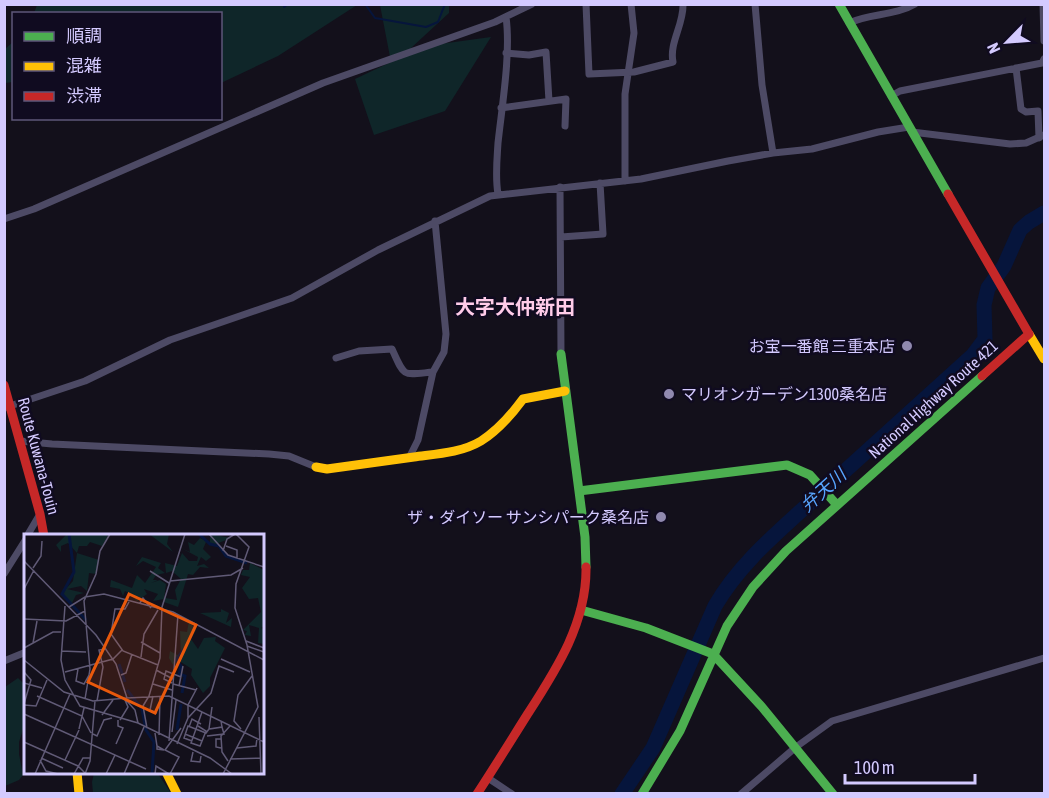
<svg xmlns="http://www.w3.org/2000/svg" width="1049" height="798" viewBox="0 0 1049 798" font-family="'Asap Condensed','Noto Sans JP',sans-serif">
	<rect width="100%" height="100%" fill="#13101b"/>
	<path fill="#0f2629" d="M37,5V4L357,5L278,56L221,83L220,14L34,13Z
		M380,5H449V13L411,48L491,37L445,111L374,135L355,79L391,62Z
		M13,42V82L5,83V49Z
		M18,678L26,686L25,723L19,742V754L23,775L19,780L5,786V687Z
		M94,773H153L158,774L171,793H93L92,782Z"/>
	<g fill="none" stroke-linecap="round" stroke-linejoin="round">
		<path stroke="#06153c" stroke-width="2" d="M365,4L375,18L426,27L438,22L445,4
			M284,7L288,4"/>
		<path stroke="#06153c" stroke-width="15" d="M622,794L653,748L715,606C740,563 778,532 814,499C867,451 920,403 973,355L985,339L984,305L988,288L1004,266L1020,230L1029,222L1044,213"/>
		<path stroke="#4d4a65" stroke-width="7" d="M586,4L589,74L634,72L673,62C669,43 684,24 683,4
			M755,4L762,85L773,153
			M1043,4L1044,41
			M849,23C870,13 895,16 915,4
			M506,53L529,55L546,52L549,101
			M1016,68L1021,109L1026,112L1038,111L1039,138
			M891,96L900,91L1042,63L1044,59
			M501,108L566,99L565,126
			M912,132L1010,144L1026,143L1044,135
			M625,181V94L634,33L631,4
			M560,187L561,354
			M498,194C495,177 497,160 498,143C502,106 511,53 506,17
			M4,219L34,209L323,83L495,22L532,4
			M561,237L603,234L600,183
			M336,358L359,351L392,349C405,378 402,375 433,372
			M4,408L85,381L170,340L292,298L378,250L490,196L641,179L728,161L773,153L812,149L878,132L909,127
			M20,441L52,444L269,454L289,456L316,467
			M409,458L418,440L433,372L444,352L446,334L435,221
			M27,536L40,514
			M4,574L26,539
			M4,661L26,652
			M488,778L512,794
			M741,794L796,747L832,721L1044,658"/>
		<path stroke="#4caf50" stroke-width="9" d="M839,4L948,194
			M561,354L585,537L586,567
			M579,491L787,465L810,475L837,505
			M581,610L646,628L713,654L762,707L833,794
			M642,794L680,731L727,626L753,587L786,551L982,376"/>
		<path stroke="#ffc107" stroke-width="9" d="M1029,334L1044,359
			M316,467L327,469C356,465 385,461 414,457C436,454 461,453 481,441C497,431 512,414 523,399L565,391
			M77,772L79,794
			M166,772L177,794"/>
		<path stroke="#c62828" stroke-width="9" d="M948,194L1029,334L982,376
			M4,385L40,514L44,536
			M477,794C494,768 510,742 527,715C556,670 587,623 586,567"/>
	</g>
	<g fill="#9089af" stroke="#100b20" stroke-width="2">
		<circle cx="907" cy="346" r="6"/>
		<circle cx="669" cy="394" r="6"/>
		<circle cx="661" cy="517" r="6"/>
	</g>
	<g text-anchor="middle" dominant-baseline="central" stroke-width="5" stroke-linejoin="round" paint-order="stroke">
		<g font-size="16" fill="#d4caff" stroke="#100b20" text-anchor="end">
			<text x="895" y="346">お宝一番館 三重本店</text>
			<text x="681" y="394" text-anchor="start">マリオンガーデン1300桑名店</text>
			<text x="649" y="517">ザ・ダイソー サンシパーク桑名店</text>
		</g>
		<g font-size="16" fill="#d4caff" stroke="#100b20">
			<text transform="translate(933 399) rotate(-42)">National Highway Route 421</text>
			<text transform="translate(39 456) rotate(75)">Route Kuwana-Touin</text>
		</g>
		<g font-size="18" font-style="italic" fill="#58a5ff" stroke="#100b20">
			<text transform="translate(823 490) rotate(-42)">弁天川</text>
		</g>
		<g font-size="20" font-weight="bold" fill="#ffcce9" stroke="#100b20">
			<text x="515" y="306">大字大仲新田</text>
		</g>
	</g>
	<g transform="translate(24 534)">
		<rect width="240" height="240" fill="#13101b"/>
		<path d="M43,0H85L78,12L66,8L63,12H55L53,19L44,9L37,12V18L32,11ZM125,0H145L143,10L149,18ZM186,0L207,4L192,10H187L182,8L179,15L187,23L182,27L177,23L173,32L180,30L185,34L176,33L169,41L164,40L154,73L140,68L141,64L153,66L151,56L157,45L148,37L142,39L141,29L153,32L158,19L165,27H173L174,23L159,15L166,18L164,8L170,11L176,4L186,9ZM53,19L75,26L72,40L65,39L63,57L57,52L43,55L60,59L52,61L47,71L38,59L49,47ZM118,23L137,29L134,34L141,39L132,41L129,46H134L127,49L136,46L142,50L140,65L129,67L134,60L120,55L123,60L113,67L105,59L101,57L99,62L96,55L86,53L87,46L108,54L113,41L121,49L132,33L119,27L112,32ZM226,29L240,36V92L237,94L240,95V110L234,109L235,94L225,91L227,102L221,101L223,97L219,96L237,78L234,64L225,65L218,54L226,43L217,41L219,36H225ZM197,75L205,79L202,89L208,84L207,93L176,79L197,78ZM165,87L172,96L167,105L174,115L180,104L192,103L191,107L201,114L186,144V152L179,159L167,141L168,135L152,125L149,131L145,124L146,117L157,123L156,97L163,98Z" fill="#0f2629"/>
		<path fill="none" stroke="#06153c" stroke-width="3" d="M45,0L50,38L38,60L62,86M175,0L186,10L195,12L202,22L223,29M95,130L101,148M103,156L118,175L122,196L130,208L128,240M158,159L161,142L155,140L157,132L152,126L160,115M153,196L157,170"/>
		<path fill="none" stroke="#605a76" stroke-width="1.5" d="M185,0L204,21L240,33M202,12L213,16V24M199,17L203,5L211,0M0,27L72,101L92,130L103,164L145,162L240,208M9,34L17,22L18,7M126,37L145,49M146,47L207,41L219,34M0,55L10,36M105,68L101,75H91L87,100L99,117L134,131M116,69L119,64L127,74M41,72L37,126L41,146L56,172L114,189L186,224L208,240M45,73L61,63L80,60L149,78L240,126M0,85L42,87L61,77M222,107L240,114M117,108L136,119M9,109L13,87M223,112L240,118M0,114L29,98H37M37,117L62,118M117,123L120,100L134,76M197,125L226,138M0,126L40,158L69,167L103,164M54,135L52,147L60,150L65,141M132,136L149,145M0,138L7,146L0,170M41,138L89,125L98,116M97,141L102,139L108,120M0,149L18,154M148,149L140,145L142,137L157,143M129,150L148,156M149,150L172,156M155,152L159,132M13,162L58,182L67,199M125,162L136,124L138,73L161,0M129,162L126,176L133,179M61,165L66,135L60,67L72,40L76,17L86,0M102,166L111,176L114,189M73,167L79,133L75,116L81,115M0,171L12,172L23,146M188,173L185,195L198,193L197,187M0,180L122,235M78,181L89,166M235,183L237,240M164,184V171L173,154M96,186L104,173L101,166M174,192L182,197L176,212L167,209L178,178M165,193L168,185L177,190M123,194L119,172L125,162M55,195L60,174M217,195L210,187L214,161L228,142M148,198L152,166M131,199L133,212L140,216L133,215V212M69,200L73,202L80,186L88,184M161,200L178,207M135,201L136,163M183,202L200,200L198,193M197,205H192V213L197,214M145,207L154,80M168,207L160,204L164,192L182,199L185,195M0,208L54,232L61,239M92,210L99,194L94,192V186M153,210L164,184L187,159L195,132L210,138M213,214L232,212L233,204M169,218L167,227L176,228L177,222M17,224L39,234M206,225L236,224M16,226L22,237L34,240M41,226L55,196M204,227L198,218L197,202L206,192M11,240L46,160M50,240L59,224H66M61,240L66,227L71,167M82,240L91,221M100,240L120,193M131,240L132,232L145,240M146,240L155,223L141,216L157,194M199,240L234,173L223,111L211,74L212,50L225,13L212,0"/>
		<path fill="#e8590c" fill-opacity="0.15" stroke="#e8590c" stroke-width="3" d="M105,60L172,91L131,179L64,148Z"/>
		<rect width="240" height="240" fill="none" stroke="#d4caff" stroke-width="3"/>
	</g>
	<rect width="1049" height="798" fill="none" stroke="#d4caff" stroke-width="12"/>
	<rect x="12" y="12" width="210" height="108" fill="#100b20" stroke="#5e5779" stroke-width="1.5"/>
	<rect x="24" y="32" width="30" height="9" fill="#4caf50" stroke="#5e5779" stroke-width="1.5"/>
	<text x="66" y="42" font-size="18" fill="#d4caff">順調</text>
	<rect x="24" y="62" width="30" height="9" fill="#ffc107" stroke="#5e5779" stroke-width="1.5"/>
	<text x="66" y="72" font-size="18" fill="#d4caff">混雑</text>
	<rect x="24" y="92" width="30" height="9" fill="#c62828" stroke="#5e5779" stroke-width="1.5"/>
	<text x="66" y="102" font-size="18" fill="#d4caff">渋滞</text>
	<g transform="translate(1007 42) rotate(245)" stroke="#100b20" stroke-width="4.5" paint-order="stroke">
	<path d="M0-4.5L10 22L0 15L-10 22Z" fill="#d4caff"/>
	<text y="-9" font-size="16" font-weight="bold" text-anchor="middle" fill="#d4caff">N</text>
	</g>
	<path d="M845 774v9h130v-9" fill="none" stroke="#d4caff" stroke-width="3"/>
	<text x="854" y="774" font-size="18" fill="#d4caff" stroke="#100b20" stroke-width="4.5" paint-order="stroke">100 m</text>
</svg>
